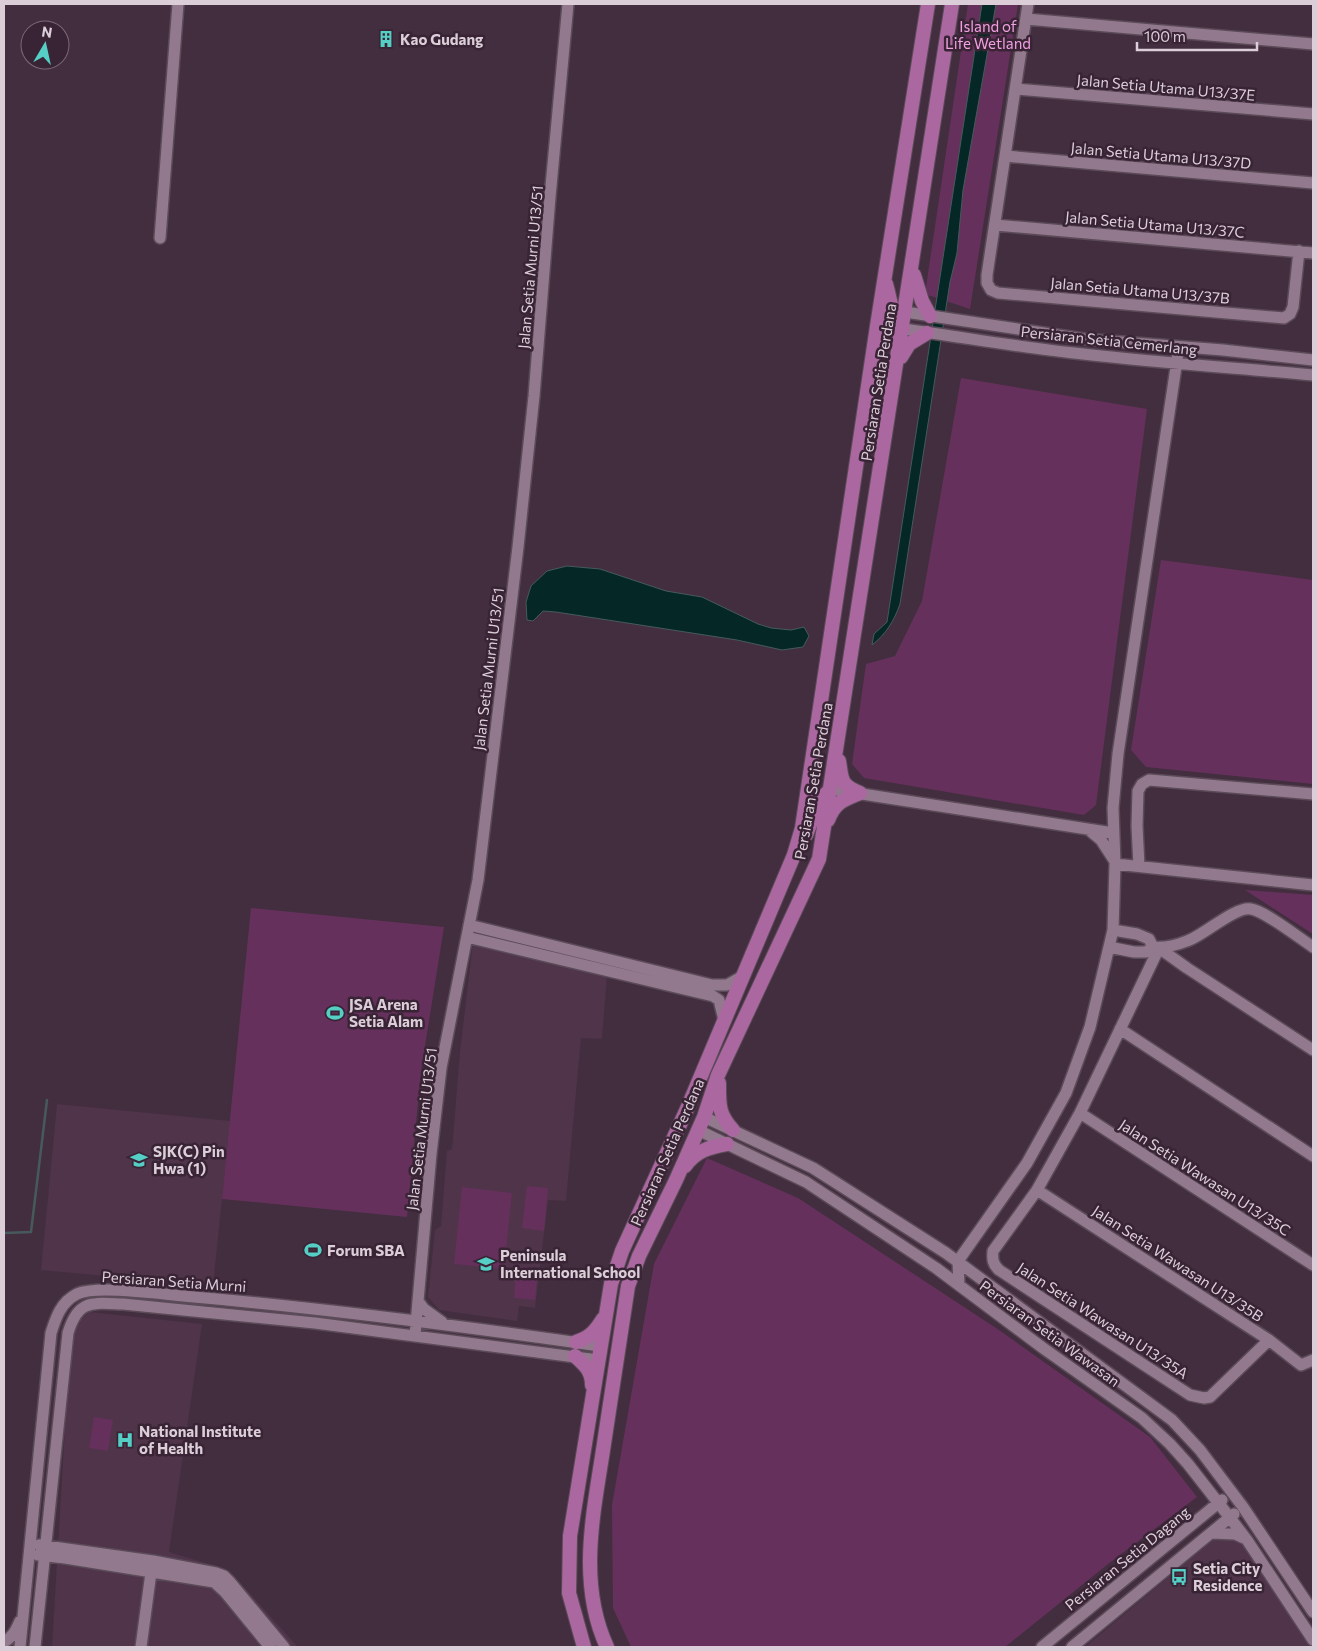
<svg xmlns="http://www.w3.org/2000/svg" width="1317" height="1651" viewBox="0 0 1317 1651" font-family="Commissioner,sans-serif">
	<rect width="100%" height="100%" fill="#432e3f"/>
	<path fill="#4f344a" d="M473,942L607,975L602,1039L581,1038L566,1201L548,1200L535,1308L519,1306L517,1321L439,1310L428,1297L435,1230L441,1226L447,1151L452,1149L460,1052Z
		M57,1104L230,1121L213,1286L41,1270Z
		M90,1312L202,1324L169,1552L226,1569L234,1576L298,1647H52L71,1327Z
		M1213,1540H1239L1313,1647H1085Z"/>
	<path fill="#65315c" d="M968,4H1018L970,309L925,294Z
		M961,378L1147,409L1096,805L1084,815L864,778L852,764L866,664L895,656L922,601Z
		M1161,560L1313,580V784L1146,767L1131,750Z
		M1245,890L1313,895V934Z
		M251,908L444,927L421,1071L407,1217L222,1199Z
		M707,1158L798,1198L996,1328L1150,1437L1197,1497L1108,1564L1005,1647H631L613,1608L612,1505L654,1264Z
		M527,1186L548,1188L544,1231L522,1228Z
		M462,1187L512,1193L504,1269L454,1264Z
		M516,1267L538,1268L535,1300L514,1298Z
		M94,1417L113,1420L108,1451L89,1448Z"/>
	<path fill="#052826" stroke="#465a5c" d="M982,4H996L963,190L957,253L950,282L900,604C894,621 886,634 872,645L874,634L887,622Z
		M567,566L600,569L666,591L702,597L758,624L771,628L791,630L804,627L809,636L803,647L782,650L737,640L556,612L543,611L533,621L527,620L526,602L531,586L547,571Z"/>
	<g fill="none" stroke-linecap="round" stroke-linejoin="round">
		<path stroke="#465a5c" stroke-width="2.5" d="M4,1233L31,1232L47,1100"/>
		<g stroke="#5b4a58" stroke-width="14">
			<path id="minor" d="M1028,4L987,275V283L991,290L998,293L1284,318L1290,314L1293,307L1299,251
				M1026,19L1313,44
				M1015,89L1313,114
				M1005,156L1313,183
				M995,225L1313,253
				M160,238L178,4
				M905,312L1084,339L1223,350L1313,360
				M903,329C963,337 1023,348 1083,354C1160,363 1237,368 1313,375
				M830,789L1113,833
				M1088,829L1101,840L1114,860
				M1115,864L1313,885
				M1139,866L1137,826L1138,791L1142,784L1149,780L1313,794
				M469,925L712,985H727L743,976
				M1113,930L1137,934L1149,939L1153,947
				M467,937L713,996L719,1000L724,1020
				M1109,947L1134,952H1146L1153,947C1163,948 1177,945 1187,941C1203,936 1235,906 1251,909C1265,911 1299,938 1313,947
				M1159,948L1080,1113L1037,1190L993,1251C992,1260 993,1264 999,1270L1190,1395L1204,1398L1210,1397L1269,1340
				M1159,948L1187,968L1313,1050
				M1120,1029L1313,1156
				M1080,1113L1313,1265
				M704,1117L813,1168L946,1253L1172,1420L1200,1450L1243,1507L1313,1612
				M698,1130L806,1182L936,1268L1043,1348L1142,1418L1170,1444L1188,1464L1234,1523L1247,1540L1313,1640
				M1037,1190L1269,1340L1301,1365L1313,1360
				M959,1285L958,1261L1027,1163L1066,1093L1090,1027L1113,930L1115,864L1113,808L1118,754L1179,347
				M418,1301L424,1309L442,1322
				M415,1335L431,1154L441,1068L478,880L518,547L534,396L550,197L568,4
				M1211,1533L1235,1534L1246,1539
				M39,1545L153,1561L216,1573L224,1576L230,1582L284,1647
				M38,1555L65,1558L214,1582L225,1592L270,1647
				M4,1642C13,1637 16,1630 20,1621
				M20,1647L51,1333C56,1317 61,1302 77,1294C96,1285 160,1294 183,1296C323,1308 461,1326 600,1346
				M35,1647L68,1333C78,1299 92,1303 123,1304L315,1323L598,1360
				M141,1647L152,1565
				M1042,1647L1222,1500
				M1072,1647L1234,1514"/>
		</g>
		<g stroke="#5b4a58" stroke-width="16">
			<path id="major" d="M914,275L922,301L930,316
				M886,284C891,301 891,316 903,329
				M875,350L887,333L902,316
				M901,357L909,344L927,333
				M839,761C842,780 840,785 860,793
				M828,820C835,802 843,800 860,793
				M806,835L819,801L829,791
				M719,1083C719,1104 718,1114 733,1130
				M685,1166C696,1151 709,1147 727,1144
				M576,1342C589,1338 595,1332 603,1319
				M575,1356C585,1365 592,1371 592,1385
				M584,1647L569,1593L570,1536L611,1284L622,1251L687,1109L794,855L802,828L877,326L928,4
				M607,1647C576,1580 595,1507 605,1437C613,1387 620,1336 628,1286L639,1256L676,1180L704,1117L718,1075L819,859L952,4"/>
		</g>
		<use href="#minor" stroke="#92798d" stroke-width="11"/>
		<use href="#major" stroke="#ab68a0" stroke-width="14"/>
	</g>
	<defs>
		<g id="building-bare" transform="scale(1.35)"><path d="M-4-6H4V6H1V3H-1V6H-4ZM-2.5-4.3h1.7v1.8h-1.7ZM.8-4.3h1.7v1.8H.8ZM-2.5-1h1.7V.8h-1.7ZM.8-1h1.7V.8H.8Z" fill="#55cec6" stroke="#392435" stroke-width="2.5" paint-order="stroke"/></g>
		<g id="stadium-bare" transform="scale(1.35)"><path d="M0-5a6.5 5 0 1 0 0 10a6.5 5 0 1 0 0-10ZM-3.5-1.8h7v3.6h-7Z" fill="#55cec6" stroke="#392435" stroke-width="2.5" paint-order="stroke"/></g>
		<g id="school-bare" transform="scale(1.35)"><path d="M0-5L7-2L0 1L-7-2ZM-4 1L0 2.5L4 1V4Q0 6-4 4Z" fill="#55cec6" stroke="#392435" stroke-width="2.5" paint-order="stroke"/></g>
		<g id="hospital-bare" transform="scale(1.35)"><path d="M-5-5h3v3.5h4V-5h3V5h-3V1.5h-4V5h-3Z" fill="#55cec6" stroke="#392435" stroke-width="2.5" paint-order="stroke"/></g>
		<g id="bus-bare" transform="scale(1.35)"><path d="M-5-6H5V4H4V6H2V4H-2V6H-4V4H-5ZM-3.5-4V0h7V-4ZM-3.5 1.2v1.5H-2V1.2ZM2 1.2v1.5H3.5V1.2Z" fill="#55cec6" stroke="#392435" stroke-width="2.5" paint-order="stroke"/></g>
	</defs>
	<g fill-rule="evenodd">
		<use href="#building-bare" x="386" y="39"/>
		<use href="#stadium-bare" x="335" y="1013"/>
		<use href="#school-bare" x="139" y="1160"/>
		<use href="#stadium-bare" x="313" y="1250"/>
		<use href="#school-bare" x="486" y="1264"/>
		<use href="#hospital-bare" x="125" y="1440"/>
		<use href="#bus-bare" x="1179" y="1577"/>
	</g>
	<g text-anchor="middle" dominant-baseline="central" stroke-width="5" stroke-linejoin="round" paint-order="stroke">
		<g font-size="15" fill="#f1a0e2" stroke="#392435">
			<text x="988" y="26">Island of<tspan x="988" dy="17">Life Wetland</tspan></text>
		</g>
		<g font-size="15" font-weight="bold" fill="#dcced9" stroke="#392435" text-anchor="start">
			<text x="400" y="39">Kao Gudang</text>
			<text x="349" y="1004">JSA Arena<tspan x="349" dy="17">Setia Alam</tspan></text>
			<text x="153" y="1151">SJK(C) Pin<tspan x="153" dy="17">Hwa (1)</tspan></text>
			<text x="327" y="1250">Forum SBA</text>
			<text x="500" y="1255">Peninsula<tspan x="500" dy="17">International School</tspan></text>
			<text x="139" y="1431">National Institute<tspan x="139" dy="17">of Health</tspan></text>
			<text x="1193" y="1568">Setia City<tspan x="1193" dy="17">Residence</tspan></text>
		</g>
		<g font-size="15" fill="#dcced9" stroke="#392435">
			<text transform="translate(1166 87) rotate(5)">Jalan Setia Utama U13/37E</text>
			<text transform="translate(1161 155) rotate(5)">Jalan Setia Utama U13/37D</text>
			<text transform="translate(1155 224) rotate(5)">Jalan Setia Utama U13/37C</text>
			<text transform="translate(530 267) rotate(-85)">Jalan Setia Murni U13/51</text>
			<text transform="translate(1140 290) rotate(5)">Jalan Setia Utama U13/37B</text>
			<text transform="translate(1109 340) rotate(6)">Persiaran Setia Cemerlang</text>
			<text transform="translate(878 382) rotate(-81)">Persiaran Setia Perdana</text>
			<text transform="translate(488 669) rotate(-83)">Jalan Setia Murni U13/51</text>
			<text transform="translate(813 781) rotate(-80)">Persiaran Setia Perdana</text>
			<text transform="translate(421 1129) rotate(-83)">Jalan Setia Murni U13/51</text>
			<text transform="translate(667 1152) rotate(-66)">Persiaran Setia Perdana</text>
			<text transform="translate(1205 1177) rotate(33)">Jalan Setia Wawasan U13/35C</text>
			<text transform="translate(1178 1263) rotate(33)">Jalan Setia Wawasan U13/35B</text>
			<text transform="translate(174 1281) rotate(4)">Persiaran Setia Murni</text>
			<text transform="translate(1103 1320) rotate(33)">Jalan Setia Wawasan U13/35A</text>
			<text transform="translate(1050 1333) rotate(36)">Persiaran Setia Wawasan</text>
			<text transform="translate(1127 1558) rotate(-39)">Persiaran Setia Dagang</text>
		</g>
	</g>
	<rect width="1317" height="1651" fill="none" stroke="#dcced9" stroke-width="10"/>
	<g transform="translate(45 45) rotate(9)"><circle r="24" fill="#392435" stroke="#7a6877"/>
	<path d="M0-4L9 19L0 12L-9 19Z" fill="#55cec6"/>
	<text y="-8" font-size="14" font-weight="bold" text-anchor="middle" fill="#dcced9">N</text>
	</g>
	<path d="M1137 42v8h120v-8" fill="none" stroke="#dcced9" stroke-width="2.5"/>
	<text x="1144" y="42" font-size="15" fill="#dcced9" stroke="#392435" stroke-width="4" paint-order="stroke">100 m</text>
</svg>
